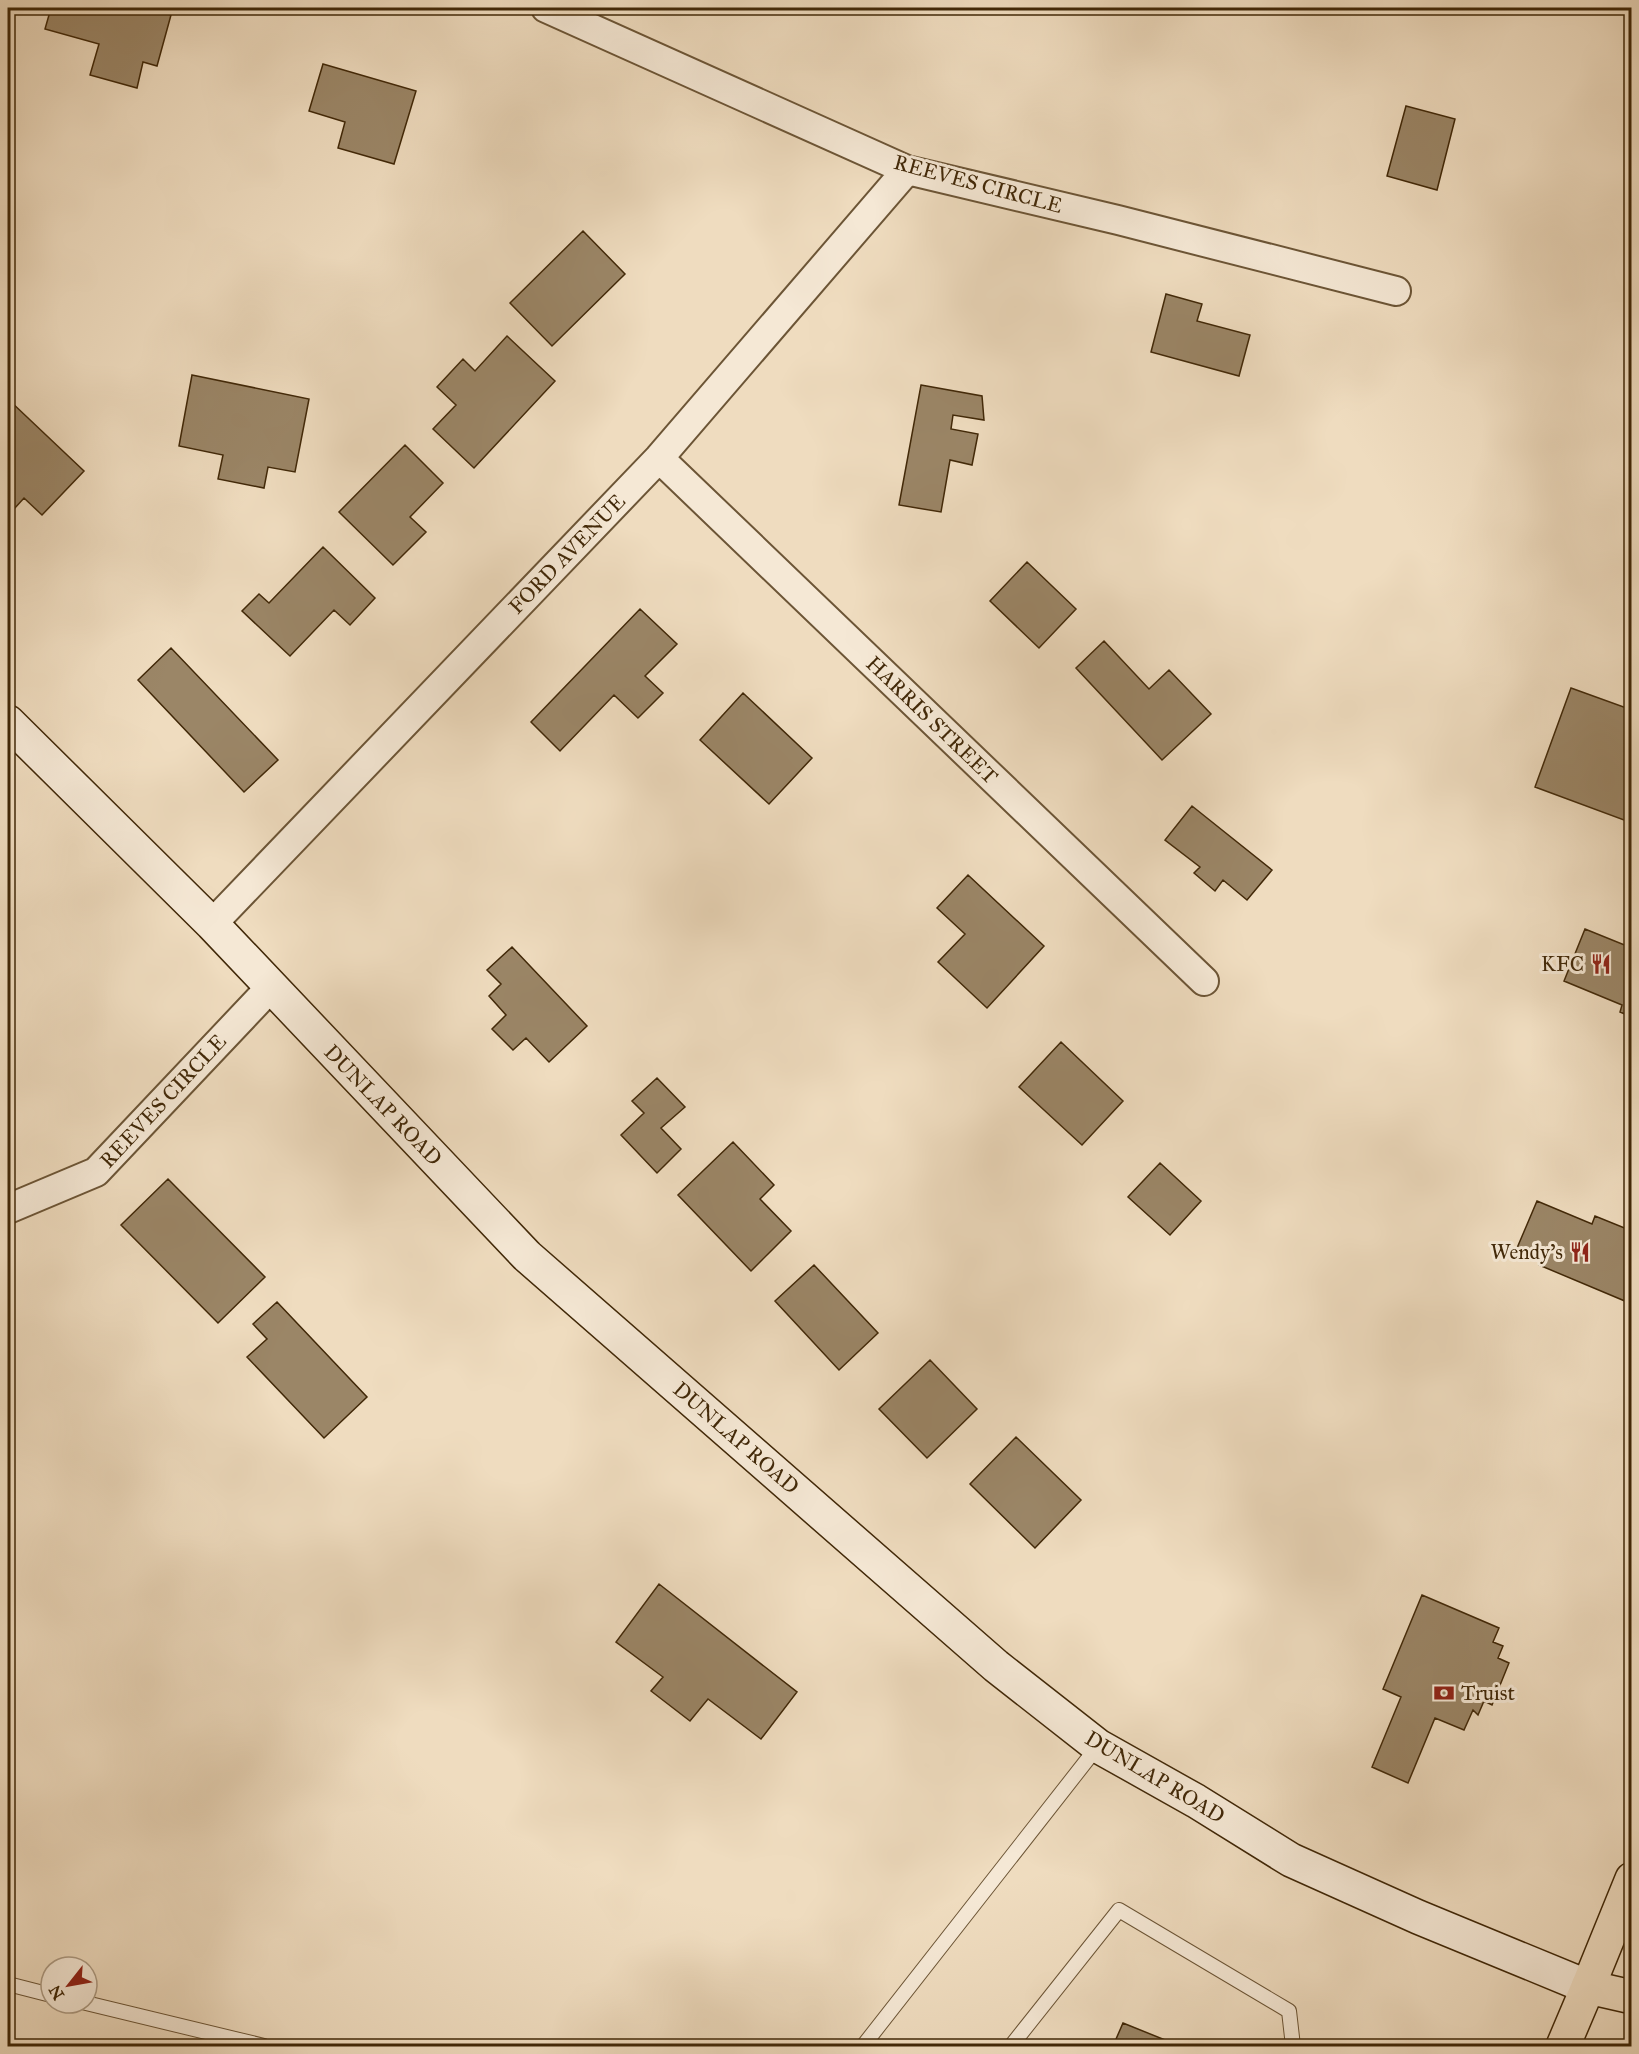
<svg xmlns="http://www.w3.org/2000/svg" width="1639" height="2054" viewBox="0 0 1639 2054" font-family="'IM FELL Great Primer',serif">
	<rect width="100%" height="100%" fill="#efdcbf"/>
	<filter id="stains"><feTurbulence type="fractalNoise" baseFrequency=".00333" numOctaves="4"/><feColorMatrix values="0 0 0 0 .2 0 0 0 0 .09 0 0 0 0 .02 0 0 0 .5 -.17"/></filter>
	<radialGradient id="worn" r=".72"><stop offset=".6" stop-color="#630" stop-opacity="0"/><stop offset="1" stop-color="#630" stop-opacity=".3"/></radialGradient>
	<path fill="#9b8667" stroke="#412808" stroke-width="1.5" d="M51,8H146L171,15L157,66L143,62L137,88L90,75L99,44L45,29Z
		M323,64L416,91L394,164L338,148L345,122L309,111Z
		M1406,106L1455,119L1437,190L1387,176Z
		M583,231L625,274L552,346L510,303Z
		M1166,294L1202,304L1197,321L1250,335L1239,376L1151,352Z
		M507,336L555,381L474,468L433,429L456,405L437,387L463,359L475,371Z
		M192,375L309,399L295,472L268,467L264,488L218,479L223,455L179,446Z
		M921,385L982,396L984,420L953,415L951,429L978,434L972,465L950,460L941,512L899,505Z
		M9,400L84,471L42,515L24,498L14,509L8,503V402Z
		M405,445L443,483L410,517L426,532L393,565L339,512Z
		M323,547L375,598L350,625L334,610L290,656L242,611L259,594L269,603Z
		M1027,562L1076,609L1039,648L990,601Z
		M640,609L677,644L645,676L663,693L638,718L614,695L560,751L531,722Z
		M1104,641L1149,689L1169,670L1211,714L1162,760L1076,668Z
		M171,648L278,760L244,792L138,680Z
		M1571,688L1632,710V823L1535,787Z
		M743,693L812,758L769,804L700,740Z
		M1192,806L1272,870L1247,900L1223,880L1215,891L1194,873L1200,867L1165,840Z
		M968,875L1044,946L987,1008L938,962L965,934L937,908Z
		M1585,929L1632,948V1017L1620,1012L1622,1005L1564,981Z
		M512,947L587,1026L549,1062L526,1038L513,1050L492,1029L506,1015L489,996L501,984L487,970Z
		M1061,1042L1123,1101L1082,1145L1019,1087Z
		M657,1078L685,1107L661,1128L681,1149L657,1173L621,1135L644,1113L632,1101Z
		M733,1142L774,1185L760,1199L791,1231L751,1271L678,1195Z
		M1160,1163L1201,1201L1170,1235L1128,1197Z
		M168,1179L265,1277L218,1323L121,1225Z
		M1537,1201L1592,1224L1595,1216L1632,1231V1304L1539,1265V1257L1517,1248Z
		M814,1265L878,1333L839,1370L775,1301Z
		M277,1302L367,1397L324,1438L247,1357L267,1339L253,1324Z
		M930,1360L977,1409L927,1458L879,1409Z
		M1016,1437L1081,1500L1035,1548L970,1484Z
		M659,1584L797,1692L761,1739L708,1699L690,1721L651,1691L663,1677L616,1642Z
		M1422,1595L1499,1628L1493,1642L1503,1646L1498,1658L1509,1663L1492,1705L1484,1701L1478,1715L1473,1710L1464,1730L1435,1718L1408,1783L1372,1767L1401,1697L1383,1689Z
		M1123,2023L1180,2046H1113Z"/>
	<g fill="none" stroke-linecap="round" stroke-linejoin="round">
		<g stroke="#6c5536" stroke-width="16">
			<path id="service" d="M8,1984L51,1995
				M86,2003L264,2046
				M863,2046L1098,1746
				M1011,2046L1119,1910L1289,2011L1293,2046"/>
		</g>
		<g stroke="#6c5536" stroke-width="32">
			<path id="minor" d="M546,8L907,170L1118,220L1396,291
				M659,458L1204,981
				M212,924L659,458L907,170
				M8,1209L96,1172L271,987"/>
		</g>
		<g stroke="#412808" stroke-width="36">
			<path id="secondary" d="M8,722L212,924L527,1256L996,1666L1098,1746L1196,1801L1291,1860L1418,1917L1588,1987"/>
		</g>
		<g stroke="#412808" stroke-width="36">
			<path id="primary" d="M1588,1987L1632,1879"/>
		</g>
		<g stroke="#412808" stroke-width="36">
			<path id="trunk" d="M1563,2046L1588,1987L1632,1997"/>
		</g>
		<use href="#service" stroke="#f5e8d5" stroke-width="14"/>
		<use href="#minor" stroke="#f5e8d5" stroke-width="28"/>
		<use href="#secondary" stroke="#f5e8d5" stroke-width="33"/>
		<use href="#primary" stroke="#efdcbf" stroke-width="33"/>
		<use href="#trunk" stroke="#efdcbf" stroke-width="33"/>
	</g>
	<defs>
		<g id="restaurant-bare" transform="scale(1.62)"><path d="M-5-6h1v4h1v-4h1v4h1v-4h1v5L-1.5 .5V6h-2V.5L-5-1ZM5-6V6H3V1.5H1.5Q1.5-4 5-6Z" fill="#8f2418" stroke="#f5e8d5" stroke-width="2.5" paint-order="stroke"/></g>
		<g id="bank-bare" transform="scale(1.62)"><path d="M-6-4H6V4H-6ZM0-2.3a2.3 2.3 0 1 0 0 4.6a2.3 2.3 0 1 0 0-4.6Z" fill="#8f2418" stroke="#f5e8d5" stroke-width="2.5" paint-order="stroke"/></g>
	</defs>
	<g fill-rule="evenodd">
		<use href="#restaurant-bare" x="1601" y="964"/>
		<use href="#restaurant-bare" x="1580" y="1252"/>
		<use href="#bank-bare" x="1444" y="1693"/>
	</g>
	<g text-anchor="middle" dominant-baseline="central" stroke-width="6" stroke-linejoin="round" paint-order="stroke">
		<g font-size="21" fill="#412808" stroke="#f5e8d5">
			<text transform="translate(978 184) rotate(15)">REEVES CIRCLE</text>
			<text transform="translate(567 554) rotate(-46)">FORD AVENUE</text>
			<text transform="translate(932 720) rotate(44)">HARRIS STREET</text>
			<text transform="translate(163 1101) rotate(-47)">REEVES CIRCLE</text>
			<text transform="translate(383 1105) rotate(46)">DUNLAP ROAD</text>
			<text transform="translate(736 1438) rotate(41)">DUNLAP ROAD</text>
			<text transform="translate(1155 1777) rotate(31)">DUNLAP ROAD</text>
		</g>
		<g font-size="21" fill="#412808" stroke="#f5e8d5" text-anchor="end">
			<text x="1584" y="964">KFC</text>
			<text x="1563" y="1252">Wendy's</text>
			<text x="1461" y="1693" text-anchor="start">Truist</text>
		</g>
	</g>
	<rect width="1639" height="2054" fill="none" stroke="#efdcbf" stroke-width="30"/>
	<rect x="9" y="9" width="1621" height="2036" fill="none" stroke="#412808" stroke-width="3"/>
	<rect x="15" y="15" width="1609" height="2024" fill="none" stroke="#412808" stroke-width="1.5"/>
	<g transform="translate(69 1985) rotate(239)"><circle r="28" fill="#f5e8d5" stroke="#ad9b83" stroke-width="1.5"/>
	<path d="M0-4.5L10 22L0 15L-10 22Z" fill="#8f2418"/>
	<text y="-9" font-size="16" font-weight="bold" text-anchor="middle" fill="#412808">N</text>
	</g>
	<rect width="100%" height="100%" filter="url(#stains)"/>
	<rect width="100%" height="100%" fill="url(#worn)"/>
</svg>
